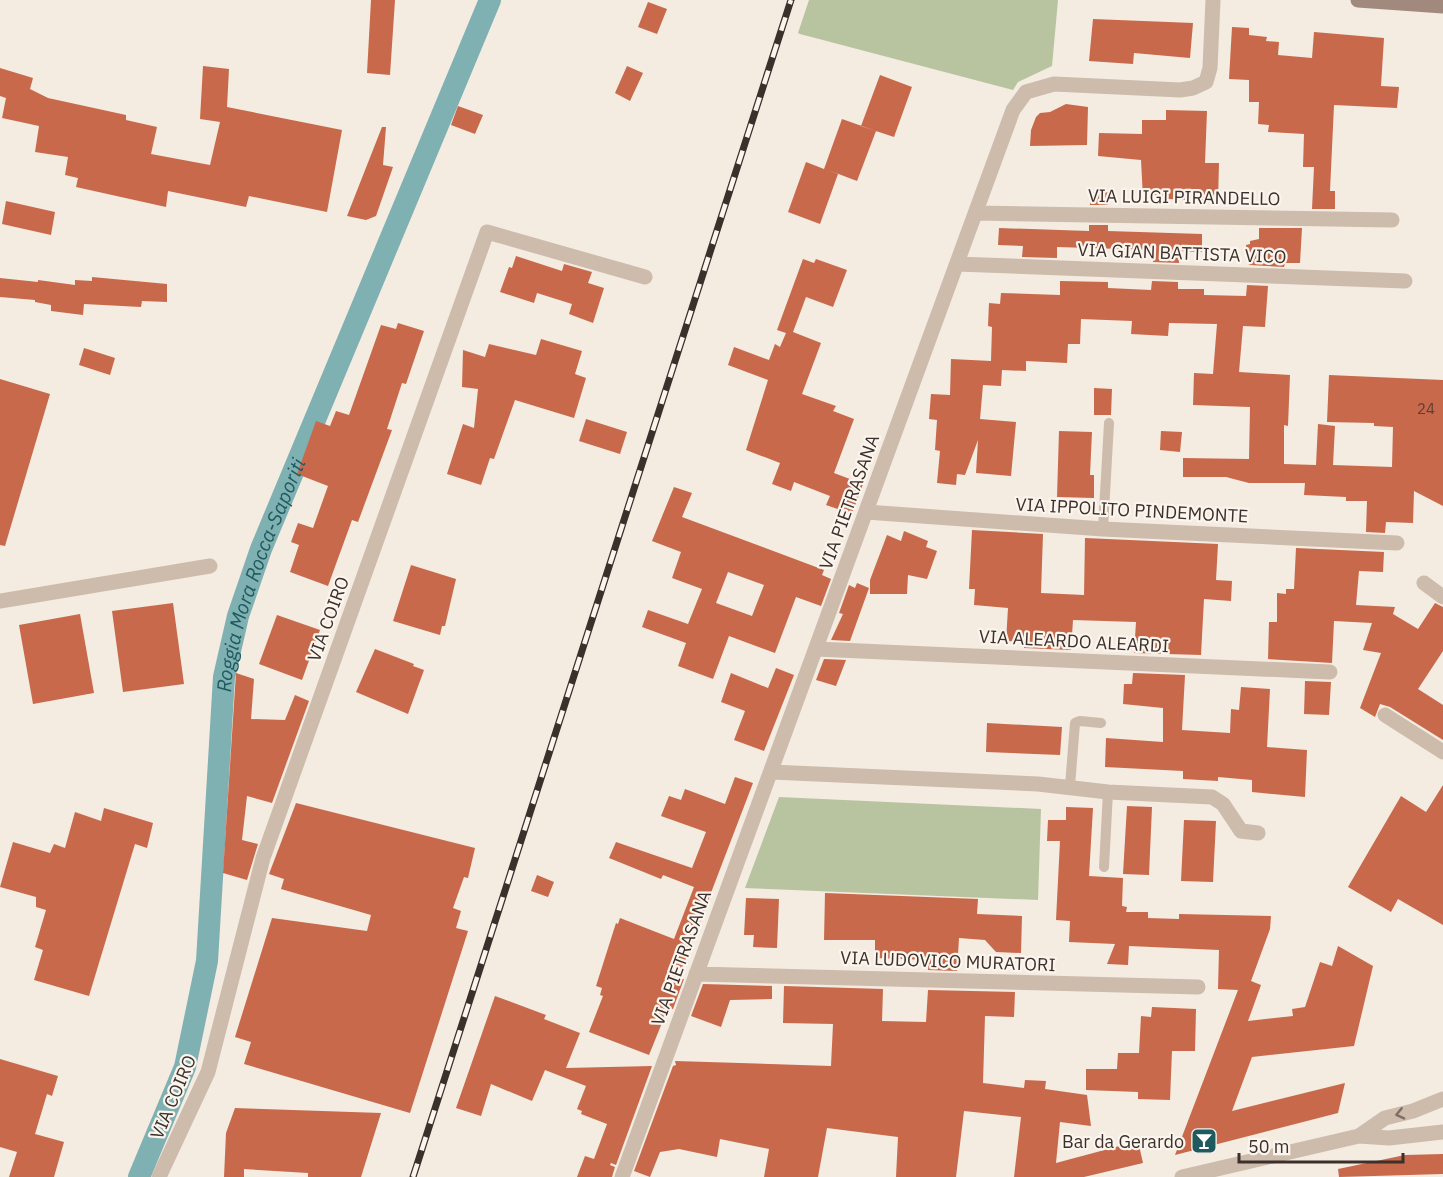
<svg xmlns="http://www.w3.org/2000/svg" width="1443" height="1177" viewBox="0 0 1443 1177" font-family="'IBM Plex Sans',sans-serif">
	<rect width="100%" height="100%" fill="#f4ebe1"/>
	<path fill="#b8c4a0" d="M809,0H1058L1052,66L1018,82L1013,90L800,34L798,33Z
		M779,797L1041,809L1038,900L745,888Z"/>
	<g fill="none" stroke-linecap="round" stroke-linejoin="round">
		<path stroke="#7fb0b2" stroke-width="22" id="s1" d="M139,1177L185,1067L207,961L224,677L238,616L261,549L490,0"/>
	</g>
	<path fill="#c8694b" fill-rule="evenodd" d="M371,0H395L390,75L367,73Z
		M648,2L667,9L657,34L638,27Z
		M1093,19L1193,23L1190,58L1134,53L1133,64L1089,61Z
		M1232,27L1249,28V35L1267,37L1266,41L1279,42L1278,55L1312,58L1314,32L1384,38L1381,86L1399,87L1397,108L1334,105L1330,191H1335V209H1312L1314,167H1303L1304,134L1268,132L1269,125L1258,124L1259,102H1249V80L1229,79Z
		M203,66L229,69L227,107L342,130L327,212L249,196L246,207L168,191L166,207L76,187L78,178L65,175L68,157L35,152L39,126L2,118L6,98L0,96V68L33,78L30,89L48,98L126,115V120L157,127L151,154L210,165L220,122L200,119Z
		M627,66L643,73L630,101L615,93Z
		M880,75L912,87L894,137L861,126Z
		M1066,104L1088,107L1087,145L1030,146L1031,130L1036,117L1040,113L1050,112Z
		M458,106L483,115L475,134L451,125Z
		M1166,110L1207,111L1205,163H1219L1218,201L1143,198L1141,160L1098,156L1099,133L1142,134V120H1166Z
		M842,119L876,131L857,181L828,170L838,174L820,224L788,212L806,162L824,169Z
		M382,127H386L383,165L393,167L376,216L366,220L347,216Z
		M1090,192H1108V205H1090Z
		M6,201L55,212L51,235L2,224Z
		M1089,225H1108V231L1202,234V252L1179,251V263L1153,262V250L1057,247V258L1022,257L1023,246L998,245L999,228L1089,231Z
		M1259,228H1302L1300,263H1285L1284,267L1249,265L1246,245L1250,244V241L1259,239Z
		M516,256L562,271L564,264L592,272L588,283L604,288L593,323L569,314L572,304L537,293L534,303L500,292L509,267L512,268Z
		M803,259L814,263L816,259L847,270L833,307L806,297L793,332L821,343L802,394L836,406L833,411L854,419L834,473L863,484L852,514L826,505L830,496L794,482L791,491L772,484L780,463L746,450L768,380L728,365L734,347L769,360L775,344L780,347L786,333L777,330Z
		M92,277L167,284V302L142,301L141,307L84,304L83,315L51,311V305L35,302V300L0,297V278L38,282V280L75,285V280L92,281Z
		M1060,281L1108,282V288L1151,290L1152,281L1178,282V289H1204V295L1246,296L1247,285L1268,286L1265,327L1243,326L1239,372L1290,375L1288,426L1284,425V464L1316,465L1318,424L1335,426L1333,465L1392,467L1393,427L1374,426V423L1327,422L1329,375L1443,380V506L1414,491L1413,523L1386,522L1385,533L1366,532L1367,501H1346V497L1304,495L1305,483H1249L1226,477H1183V458L1249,459L1250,407L1193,405L1194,373L1213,374L1217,324L1169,323L1168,336L1131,334L1132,321L1081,319L1080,344H1068L1067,363L1026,361V371L1002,370L1001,386L983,385L980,419L1016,422L1011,476L976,473L978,440L965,475L957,474L956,485L937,483L940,451L935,450L937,420L929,419L931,394L950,395L951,359L991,361L992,327L988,326L989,303L1000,304L1001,293L1060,295Z
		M398,323L424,331L406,384L402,383L387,429L392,430L358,522L352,520L328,586L290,572L299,545L291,542L298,523L313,528L328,486L297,474L316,421L330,426L336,411L349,415L381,325L396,329Z
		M541,339L582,351L575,374L586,378L574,418L515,400L494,459L490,458L481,485L447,474L463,424L474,428L478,389L462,387L463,350L485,357L489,344L536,355Z
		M84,348L115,358L110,375L79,365Z
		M0,379L50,394L5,546L0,545Z
		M1094,388L1112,389L1111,415H1094Z
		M586,419L627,432L620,454L579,441Z
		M1059,431L1092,432L1090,475H1094V498L1057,497Z
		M1161,431L1182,432L1180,452L1160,450Z
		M674,487L692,493L682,517L824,570L822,575L831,579L821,606L796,597L775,653L729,636L713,679L678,666L686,643L642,627L648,610L688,624L702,589L672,578L681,552L652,541ZM728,572L764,585L752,616L716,603Z
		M972,530L1043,534L1041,593L1084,595L1085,538L1218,544L1216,580L1232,581L1231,601L1204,599L1201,655L1134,653L1136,622L1073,620L1071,650L1024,648L1025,642L1006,641L1008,608L974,605L975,589H969Z
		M904,531L928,541L926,547L937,551L927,579L908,575L907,594H870V580L887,535L901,541Z
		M1296,548L1384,552L1383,572L1359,571L1356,605L1395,607L1393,614L1418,629L1435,603L1443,607V651L1418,689L1443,705V740L1390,707L1380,704L1375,717L1360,708L1381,653L1363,650L1372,623L1334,621L1332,663L1268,659L1269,622H1277V593L1286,594V589H1294Z
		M411,565L456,579L445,626H442L440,635L393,621Z
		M857,583L869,588L850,641L831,640L843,614L839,613L849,585L855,588Z
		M173,603L184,684L123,692L112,611Z
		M80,614L94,693L33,704L19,625Z
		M277,615L320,630L302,680L259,664Z
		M375,649L414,664L413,666L424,670L408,714L356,692Z
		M824,659L846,660L836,686L816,680Z
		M776,668L794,675L764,751L734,740L745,711L721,702L731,673L768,688Z
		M236,673L254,679L251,719L285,720L295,695L309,701L272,803L247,796L242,840L258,844L247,880L223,873Z
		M1133,673L1185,675L1182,730L1230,733L1231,709L1239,710L1241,687L1270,689L1267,747L1307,750L1305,797L1252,792V780L1218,777V781L1183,779V771L1105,767L1106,738L1163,742V708L1123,704L1124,684H1132Z
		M1305,681L1331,682L1329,715L1304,714Z
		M987,723L1062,727L1060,755L986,752Z
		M735,777L753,783L678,979H684L673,1009L668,1008L649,1055L589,1032L603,996L600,995L602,988L596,986L616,923L618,924L620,918L674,939L694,887L663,875L661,879L609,858L616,842L692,868L706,832L661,816L669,796L681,800L685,789L725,804Z
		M1443,785V925L1398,899L1391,912L1348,887L1401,796L1426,812Z
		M296,803L475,848L468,878L464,877L453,908L461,911L456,928L468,931L410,1113L244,1064L251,1042L235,1037L272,918L367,931L371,915L281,889L284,879L269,874Z
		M1127,806L1152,807L1149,875L1123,874Z
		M1066,807L1093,808L1089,876L1123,878L1122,906L1127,907L1126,912H1148V918L1179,919V914L1271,916L1270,929L1251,981L1261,985L1248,1021L1293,1016L1292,1009L1305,1007L1320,962L1332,966L1338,946L1373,966L1354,1046L1252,1057L1232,1111L1345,1083L1338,1113L1175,1155L1238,990L1218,989L1219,950L1129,946L1128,965L1107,964L1115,944L1069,942L1070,921L1056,920L1060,841H1047L1048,820H1066Z
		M104,808L153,823L147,848L135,844L89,996L34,980L43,950L35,947L46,910L36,907V897L0,887L13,842L50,853L54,844L65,848L75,812L101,821Z
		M1184,820L1216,821L1213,882L1181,881Z
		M537,875L554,882L548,897L531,891Z
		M825,893L978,899L977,914L1022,916L1021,953L996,952L985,940L959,938L957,971L928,970L929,960L875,958V940H824Z
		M746,898L779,899L777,948L753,947L754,935H744Z
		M703,984L772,986V999L730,1000L721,1027L691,1016Z
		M784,986L883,989L882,1021L926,1022L928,990L1015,992L1014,1017L985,1016L983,1083L1024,1088L1025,1080L1046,1081L1045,1089L1087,1095L1091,1126L1060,1122L1056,1163L1138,1141L1143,1163L1084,1177H1014L1021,1117L964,1111L956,1177H896L898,1137L827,1128L818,1177H764L769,1149L720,1139L717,1157L679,1149L660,1152L650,1177L634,1171L673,1066L676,1065L675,1061L831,1066L833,1024L783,1023Z
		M495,996L546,1015L544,1019L580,1033L566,1068L652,1066L616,1165L611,1163L610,1165L615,1167L612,1177H577L585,1156L594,1159L607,1124L581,1114L582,1111L577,1109L586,1086L545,1070L532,1101L491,1084L481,1116L456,1108Z
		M1152,1007L1196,1009L1195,1051H1172L1170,1100L1138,1099V1092L1086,1090V1069H1117L1118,1053H1139L1141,1016L1151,1017Z
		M0,1059L58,1076L52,1096L47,1094L35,1134L64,1142L54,1177H9L17,1152L0,1147Z
		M235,1108L263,1109L381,1113L361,1177H308V1173L244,1169V1177H224L226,1133Z
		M1443,1154V1174L1339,1177L1338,1169L1405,1155Z"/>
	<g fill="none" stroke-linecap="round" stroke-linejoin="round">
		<path stroke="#cdbbac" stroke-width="10" d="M1103,529L1109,423
			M1070,786L1075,723L1080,721L1101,723
			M1104,867L1108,792"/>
		<path stroke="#cdbbac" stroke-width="15" d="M976,213L1392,220
			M957,264L1405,281
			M866,512L1103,529L1397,543
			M1424,583L1443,597
			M0,601L210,566
			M816,649L1330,672
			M1385,715L1443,752
			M771,772L1038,784L1108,792L1212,797L1223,804L1241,831L1258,833
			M696,974L1198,987
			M159,1177L208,1072L263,858L487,232L645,277
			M622,1177L1013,110L1026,92L1054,84L1180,90L1193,88L1206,82L1210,68L1213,0"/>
		<path stroke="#cdbbac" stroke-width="15" d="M1359,1136L1385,1118L1413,1111L1443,1099
			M1182,1177L1359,1136L1389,1138L1443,1132"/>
		<path stroke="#a18a7d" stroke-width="15" d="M1358,0L1443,6"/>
		<g stroke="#3b302b" stroke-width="7">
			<path id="rail" d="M413,1177L791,0"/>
		</g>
		<use href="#rail" stroke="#fbf5ee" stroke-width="4.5" stroke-dasharray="14" stroke-linecap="butt"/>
	</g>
	<defs><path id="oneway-chevron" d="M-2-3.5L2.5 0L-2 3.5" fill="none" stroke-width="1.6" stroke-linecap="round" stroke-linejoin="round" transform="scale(1.5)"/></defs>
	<use stroke="#7d6f65" href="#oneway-chevron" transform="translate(1400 1114) rotate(167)"/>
	<defs>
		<g id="bar-square" transform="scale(1.35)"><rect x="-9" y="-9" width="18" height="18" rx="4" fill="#1f5a5e" stroke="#fbf5ee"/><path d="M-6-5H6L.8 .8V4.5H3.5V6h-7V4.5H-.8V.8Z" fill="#fff"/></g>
	</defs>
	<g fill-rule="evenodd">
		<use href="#bar-square" x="1204" y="1141"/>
	</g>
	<g text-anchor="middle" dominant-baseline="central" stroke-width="4.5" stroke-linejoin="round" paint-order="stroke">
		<g font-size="15" fill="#5e3e33">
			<text x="1426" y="408">24</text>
		</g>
		<g font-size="18" fill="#3b302b" stroke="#fbf5ee">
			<text transform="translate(1184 197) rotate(1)">VIA LUIGI PIRANDELLO</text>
			<text transform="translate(1182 253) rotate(2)">VIA GIAN BATTISTA VICO</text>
			<text transform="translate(849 502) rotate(-70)">VIA PIETRASANA</text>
			<text transform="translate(1132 510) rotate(3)">VIA IPPOLITO PINDEMONTE</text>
			<text transform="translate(328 619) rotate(-70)">VIA COIRO</text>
			<text transform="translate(1074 641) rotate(3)">VIA ALEARDO ALEARDI</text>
			<text transform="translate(681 958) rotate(-70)">VIA PIETRASANA</text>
			<text transform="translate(948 961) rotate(2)">VIA LUDOVICO MURATORI</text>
			<text transform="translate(173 1097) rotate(-67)">VIA COIRO</text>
		</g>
		<g font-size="18" fill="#3b302b" stroke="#fbf5ee" text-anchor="end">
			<text x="1184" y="1141">Bar da Gerardo</text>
		</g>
		<g font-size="20" font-style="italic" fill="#1f5a5e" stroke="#fbf5ee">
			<text stroke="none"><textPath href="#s1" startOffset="620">Roggia Mora Rocca-Saporiti</textPath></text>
		</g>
	</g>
	<path d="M1239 1153v9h164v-9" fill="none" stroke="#3b302b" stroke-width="3"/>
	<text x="1248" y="1153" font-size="18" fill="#3b302b" stroke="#fbf5ee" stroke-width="4.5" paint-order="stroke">50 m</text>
</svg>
